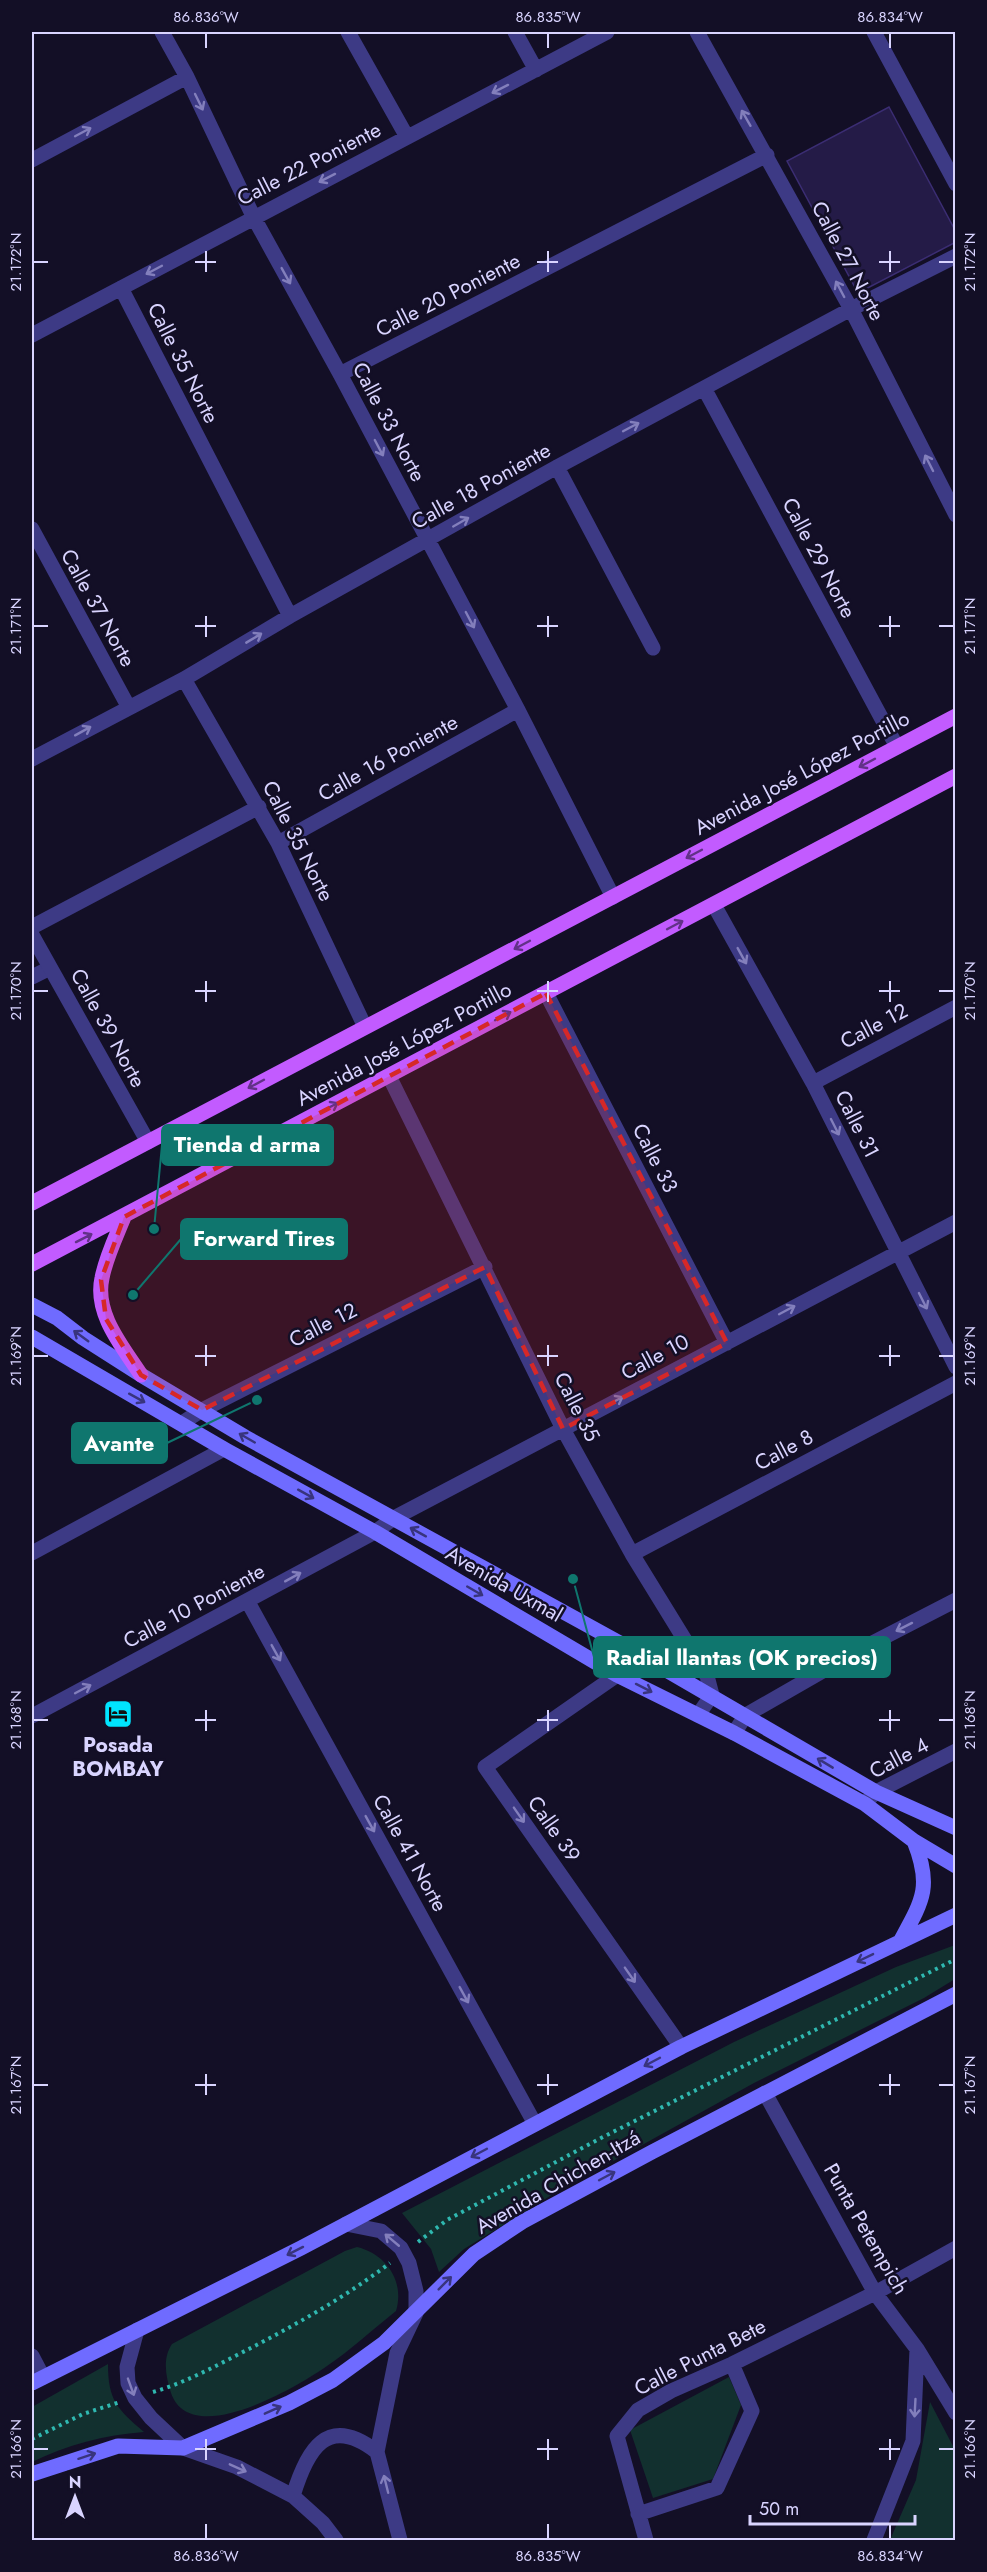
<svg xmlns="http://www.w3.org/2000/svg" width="987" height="2572" viewBox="0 0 987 2572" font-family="Jost,sans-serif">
	<rect width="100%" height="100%" fill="#130f26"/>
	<path fill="#12302f" d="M955,1945V1979L924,1998L754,2083L550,2196L464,2249L439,2272L431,2249L402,2213L734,2042L896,1967Z
		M357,2247C386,2254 405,2281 396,2311C373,2329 351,2350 327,2366C297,2387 191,2450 171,2393C166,2377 162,2359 172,2344L345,2251Z
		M108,2364C108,2400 117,2409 144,2432C104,2435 67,2445 32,2462V2407Z
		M729,2377L741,2405L713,2479L653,2498L630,2430Z
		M930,2402L955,2450V2540H890L916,2480Z"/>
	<path fill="#241b47" stroke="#3b2d73" stroke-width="1.5" d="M889,107L956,232V242L858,293L787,161Z"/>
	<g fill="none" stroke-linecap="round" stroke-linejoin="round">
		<path stroke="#2fb8b0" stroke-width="4" stroke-dasharray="3 4.5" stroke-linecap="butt" d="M418,2242L447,2220L601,2138L956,1959
			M153,2392C184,2383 212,2368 241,2353C292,2327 344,2298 390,2263
			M32,2439L83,2414L120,2402"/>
		<path stroke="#3d3a85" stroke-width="15" d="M162,32L187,77L253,216L340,374L518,710L613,897
			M348,32L407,137
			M515,32L536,70
			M697,32L851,309L956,515
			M874,32L956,184
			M32,160L187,77
			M121,288L290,616
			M32,335L607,32
			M340,374L767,155
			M704,388L897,747
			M557,467L653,648
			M32,529L128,706
			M184,679L278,843L365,1027
			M32,759L184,679L290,616L557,467L851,309L956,256
			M278,843L518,710
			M714,905L813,1083L956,1367
			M32,927L259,807
			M32,977L50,968
			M546,993L727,1343
			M389,1076L563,1429L632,1554L707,1676L712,1695L698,1715
			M813,1083L956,1007
			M182,1423L202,1410L485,1267
			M32,1553L224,1449
			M632,1554L956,1383
			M248,1602L535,2124
			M617,1675L485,1767L681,2047
			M32,1716L375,1532L394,1518L956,1222
			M734,1733L746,1715L861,1649L956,1600
			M869,1799L876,1792L956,1751
			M765,2093L875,2293L917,2349L956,2413
			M32,2356L43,2377
			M638,2514L717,2488L752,2411L732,2364
			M646,2540L617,2436L638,2410L671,2391L732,2364L875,2293L956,2248
			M874,2540L913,2441L917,2349"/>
		<path stroke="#3d3a85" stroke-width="15" d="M32,935L148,1142
			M346,2224L381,2231L401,2248L409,2263L416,2291V2313L397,2353L377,2452L400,2540
			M137,2330L127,2367L128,2383L135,2398L151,2418L183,2448L237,2467L293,2496L323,2523L336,2540
			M293,2496C307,2450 327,2413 377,2452"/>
		<path stroke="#6f6bff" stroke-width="15" d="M32,1305L57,1318L83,1338L141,1375L245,1437L618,1642L876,1792L956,1828
			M32,1337L224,1449L375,1532L617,1675L734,1733L865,1804L914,1841L956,1866
			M901,1940C923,1900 932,1886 914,1841
			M32,2383L301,2248L681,2047L956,1915
			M32,2474L118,2446L183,2448L289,2403L333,2380L384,2343L474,2254L522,2222L652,2152L956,1994"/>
		<path stroke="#c25bff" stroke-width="15" d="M32,1203L956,716
			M124,1217C116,1237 106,1257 102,1278C94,1314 123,1347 141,1375
			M32,1264L956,776"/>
	</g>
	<defs><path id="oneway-shaft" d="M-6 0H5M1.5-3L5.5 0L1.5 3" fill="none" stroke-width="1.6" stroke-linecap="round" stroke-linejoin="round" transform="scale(1.5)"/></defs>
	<g stroke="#837fbc">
		<use href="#oneway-shaft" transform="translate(500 89) rotate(153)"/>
		<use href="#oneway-shaft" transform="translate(199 102) rotate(64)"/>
		<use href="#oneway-shaft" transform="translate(746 118) rotate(-120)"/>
		<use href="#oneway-shaft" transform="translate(83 132) rotate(-28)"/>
		<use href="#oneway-shaft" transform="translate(327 178) rotate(153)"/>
		<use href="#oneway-shaft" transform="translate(154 270) rotate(152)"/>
		<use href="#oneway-shaft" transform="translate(286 276) rotate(61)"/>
		<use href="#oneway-shaft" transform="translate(840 289) rotate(-118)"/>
		<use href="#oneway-shaft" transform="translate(631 427) rotate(-28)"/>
		<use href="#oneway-shaft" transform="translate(379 448) rotate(62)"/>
		<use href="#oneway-shaft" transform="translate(929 463) rotate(-117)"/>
		<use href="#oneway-shaft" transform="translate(461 522) rotate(-30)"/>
		<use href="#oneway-shaft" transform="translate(470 620) rotate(62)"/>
		<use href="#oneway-shaft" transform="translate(254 638) rotate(-31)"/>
		<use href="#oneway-shaft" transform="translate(83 731) rotate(-29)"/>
		<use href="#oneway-shaft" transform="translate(742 956) rotate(61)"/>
		<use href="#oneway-shaft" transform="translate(835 1127) rotate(63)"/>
		<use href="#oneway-shaft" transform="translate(923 1301) rotate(63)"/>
		<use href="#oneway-shaft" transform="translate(787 1310) rotate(-28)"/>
		<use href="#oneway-shaft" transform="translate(615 1401) rotate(-28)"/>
		<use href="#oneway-shaft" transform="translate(293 1577) rotate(-29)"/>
		<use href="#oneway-shaft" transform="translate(904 1627) rotate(153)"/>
		<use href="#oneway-shaft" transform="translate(276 1653) rotate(61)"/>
		<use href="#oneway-shaft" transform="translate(83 1689) rotate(-28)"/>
		<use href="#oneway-shaft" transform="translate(519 1815) rotate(55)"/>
		<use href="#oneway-shaft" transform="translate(370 1824) rotate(61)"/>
		<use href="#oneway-shaft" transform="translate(630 1975) rotate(55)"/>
		<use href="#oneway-shaft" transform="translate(464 1995) rotate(61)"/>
		<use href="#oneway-shaft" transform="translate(392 2240) rotate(-140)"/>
		<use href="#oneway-shaft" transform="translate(131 2387) rotate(70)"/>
		<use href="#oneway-shaft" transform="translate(915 2408) rotate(93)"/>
		<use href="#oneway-shaft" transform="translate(238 2468) rotate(24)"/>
		<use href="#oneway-shaft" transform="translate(386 2484) rotate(-104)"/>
	</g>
	<g stroke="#623188">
		<use href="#oneway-shaft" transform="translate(867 763) rotate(152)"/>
		<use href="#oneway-shaft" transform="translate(694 854) rotate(152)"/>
		<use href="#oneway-shaft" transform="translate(675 925) rotate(-28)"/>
		<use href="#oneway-shaft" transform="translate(522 945) rotate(152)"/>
		<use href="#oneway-shaft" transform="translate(503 1016) rotate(-28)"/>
		<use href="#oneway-shaft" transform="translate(256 1084) rotate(152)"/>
		<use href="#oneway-shaft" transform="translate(330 1107) rotate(-28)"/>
		<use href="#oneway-shaft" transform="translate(84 1238) rotate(-27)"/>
	</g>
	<g stroke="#38347d">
		<use href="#oneway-shaft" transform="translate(81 1336) rotate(-144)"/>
		<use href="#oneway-shaft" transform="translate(137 1398) rotate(29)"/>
		<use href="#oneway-shaft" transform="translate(247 1438) rotate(-150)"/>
		<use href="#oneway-shaft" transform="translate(306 1494) rotate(29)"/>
		<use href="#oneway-shaft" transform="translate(418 1532) rotate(-151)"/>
		<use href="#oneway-shaft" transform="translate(475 1591) rotate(30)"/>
		<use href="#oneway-shaft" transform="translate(644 1688) rotate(27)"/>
		<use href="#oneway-shaft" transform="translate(825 1763) rotate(-149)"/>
		<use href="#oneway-shaft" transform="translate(865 1958) rotate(154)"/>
		<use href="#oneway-shaft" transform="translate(652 2062) rotate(152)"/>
		<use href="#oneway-shaft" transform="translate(479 2153) rotate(152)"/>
		<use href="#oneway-shaft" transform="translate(607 2176) rotate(-28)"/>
		<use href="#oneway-shaft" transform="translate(295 2251) rotate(153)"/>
		<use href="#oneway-shaft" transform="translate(445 2283) rotate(-45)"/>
		<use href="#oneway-shaft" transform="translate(273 2410) rotate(-24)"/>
		<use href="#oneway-shaft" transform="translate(87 2456) rotate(-18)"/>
	</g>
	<path fill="#d62828" fill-opacity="0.2" stroke="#d62828" stroke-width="4.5" stroke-dasharray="12 8" stroke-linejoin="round" d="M546,993L727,1343L563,1429L485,1267L202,1410L141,1375L106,1319L101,1280L124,1217Z"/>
	<path fill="none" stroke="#d9d4ff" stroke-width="2" d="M206,33V48M548,33V48M890,33V48M206,251V272M548,251V272M890,251V272M33,262H48M195,262H216M537,262H558M879,262H900M939,262H954M206,616V637M548,616V637M890,616V637M33,626H48M195,626H216M537,626H558M879,626H900M939,626H954M206,981V1002M548,981V1002M890,981V1002M33,991H48M195,991H216M537,991H558M879,991H900M939,991H954M206,1345V1366M548,1345V1366M890,1345V1366M33,1356H48M195,1356H216M537,1356H558M879,1356H900M939,1356H954M206,1710V1731M548,1710V1731M890,1710V1731M33,1720H48M195,1720H216M537,1720H558M879,1720H900M939,1720H954M206,2074V2095M548,2074V2095M890,2074V2095M33,2085H48M195,2085H216M537,2085H558M879,2085H900M939,2085H954M206,2439V2460M548,2439V2460M890,2439V2460M33,2449H48M195,2449H216M537,2449H558M879,2449H900M939,2449H954M206,2524V2539M548,2524V2539M890,2524V2539"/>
	<defs>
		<g id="hotel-square" transform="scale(1.5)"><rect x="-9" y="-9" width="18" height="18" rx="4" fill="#00e5ff" stroke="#130f26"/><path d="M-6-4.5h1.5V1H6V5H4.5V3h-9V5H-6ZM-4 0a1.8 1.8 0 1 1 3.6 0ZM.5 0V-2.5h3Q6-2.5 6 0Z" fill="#111"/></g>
	</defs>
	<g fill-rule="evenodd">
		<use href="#hotel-square" x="118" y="1714"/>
	</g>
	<g text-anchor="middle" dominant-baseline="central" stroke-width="5" stroke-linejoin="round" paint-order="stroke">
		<g font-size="21" fill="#d9d4ff" stroke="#130f26">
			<text transform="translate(309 164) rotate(-27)">Calle 22 Poniente</text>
			<text transform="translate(848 261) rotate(62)">Calle 27 Norte</text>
			<text transform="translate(448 295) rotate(-27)">Calle 20 Poniente</text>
			<text transform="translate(183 363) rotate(63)">Calle 35 Norte</text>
			<text transform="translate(389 422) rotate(62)">Calle 33 Norte</text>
			<text transform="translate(481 486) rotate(-29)">Calle 18 Poniente</text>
			<text transform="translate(819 558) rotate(62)">Calle 29 Norte</text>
			<text transform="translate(98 608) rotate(61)">Calle 37 Norte</text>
			<text transform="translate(388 758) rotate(-29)">Calle 16 Poniente</text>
			<text transform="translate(802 773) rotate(-28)">Avenida José López Portillo</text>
			<text transform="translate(298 841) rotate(63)">Calle 35 Norte</text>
			<text transform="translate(874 1026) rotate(-28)">Calle 12</text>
			<text transform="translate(108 1028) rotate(61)">Calle 39 Norte</text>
			<text transform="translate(404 1044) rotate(-28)">Avenida José López Portillo</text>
			<text transform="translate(857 1124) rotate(63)">Calle 31</text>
			<text transform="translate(655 1158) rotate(63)">Calle 33</text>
			<text transform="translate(323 1325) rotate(-27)">Calle 12</text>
			<text transform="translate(655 1357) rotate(-28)">Calle 10</text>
			<text transform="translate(577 1407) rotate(63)">Calle 35</text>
			<text transform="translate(784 1450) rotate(-28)">Calle 8</text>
			<text transform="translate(504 1584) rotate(30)">Avenida Uxmal</text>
			<text transform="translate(194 1606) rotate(-28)">Calle 10 Poniente</text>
			<text transform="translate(899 1758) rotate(-28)">Calle 4</text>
			<text transform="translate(554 1829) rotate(55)">Calle 39</text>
			<text transform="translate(410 1853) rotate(61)">Calle 41 Norte</text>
			<text transform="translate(558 2182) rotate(-30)">Avenida Chichen-Itzá</text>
			<text transform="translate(866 2229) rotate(60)">Punta Petempich</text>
			<text transform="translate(700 2357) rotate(-27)">Calle Punta Bete</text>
		</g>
		<g font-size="21" font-weight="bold" fill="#d9d4ff" stroke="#130f26">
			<text x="118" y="1745">Posada<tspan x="118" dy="24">BOMBAY</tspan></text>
		</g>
	</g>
	<path fill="none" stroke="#0f766e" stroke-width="2" d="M154 1229L162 1145M133 1295L181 1239M257 1400L167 1443M573 1579L594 1657"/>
	<g fill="#0f766e" stroke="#130f26" stroke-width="2">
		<circle cx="154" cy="1229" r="6"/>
		<circle cx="133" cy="1295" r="6"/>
		<circle cx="257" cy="1400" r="6"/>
		<circle cx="573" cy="1579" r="6"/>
	</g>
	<g fill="#0f766e" stroke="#0f766e" stroke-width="2">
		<rect x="162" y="1125" width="171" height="40" rx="6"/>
		<rect x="181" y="1219" width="166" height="40" rx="6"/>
		<rect x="72" y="1423" width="95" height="40" rx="6"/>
		<rect x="594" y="1637" width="296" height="40" rx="6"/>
	</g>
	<g font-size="22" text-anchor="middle" font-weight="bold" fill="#fff">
		<text x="247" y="1152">Tienda d arma</text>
		<text x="264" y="1246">Forward Tires</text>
		<text x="119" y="1451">Avante</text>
		<text x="742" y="1665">Radial llantas (OK precios)</text>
	</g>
	<rect width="987" height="2572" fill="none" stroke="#130f26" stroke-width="66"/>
	<g transform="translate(75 2497)" stroke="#130f26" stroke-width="4.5" paint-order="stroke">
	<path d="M0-4.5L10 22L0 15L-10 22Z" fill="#d9d4ff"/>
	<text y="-9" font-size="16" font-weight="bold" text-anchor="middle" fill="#d9d4ff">N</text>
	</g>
	<path d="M750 2515v9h165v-9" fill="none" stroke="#d9d4ff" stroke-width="3"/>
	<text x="759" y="2515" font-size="18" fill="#d9d4ff" stroke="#130f26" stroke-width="4.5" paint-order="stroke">50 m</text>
	<rect x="33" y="33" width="921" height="2506" fill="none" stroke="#d9d4ff" stroke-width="2"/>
	<g font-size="15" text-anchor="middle" fill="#d9d4ff">
		<text x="206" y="22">86.836°W</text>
		<text x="548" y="22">86.835°W</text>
		<text x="890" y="22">86.834°W</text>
		<text transform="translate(16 262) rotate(-90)" y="5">21.172°N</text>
		<text transform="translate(970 262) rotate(-90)" y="5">21.172°N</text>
		<text transform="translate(16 626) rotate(-90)" y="5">21.171°N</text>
		<text transform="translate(970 626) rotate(-90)" y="5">21.171°N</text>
		<text transform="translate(16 991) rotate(-90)" y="5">21.170°N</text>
		<text transform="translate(970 991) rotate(-90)" y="5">21.170°N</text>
		<text transform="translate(16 1356) rotate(-90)" y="5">21.169°N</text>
		<text transform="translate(970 1356) rotate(-90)" y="5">21.169°N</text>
		<text transform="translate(16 1720) rotate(-90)" y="5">21.168°N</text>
		<text transform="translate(970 1720) rotate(-90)" y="5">21.168°N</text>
		<text transform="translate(16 2085) rotate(-90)" y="5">21.167°N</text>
		<text transform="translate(970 2085) rotate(-90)" y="5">21.167°N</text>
		<text transform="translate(16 2449) rotate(-90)" y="5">21.166°N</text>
		<text transform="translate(970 2449) rotate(-90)" y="5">21.166°N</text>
		<text x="206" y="2561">86.836°W</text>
		<text x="548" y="2561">86.835°W</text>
		<text x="890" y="2561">86.834°W</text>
	</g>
</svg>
